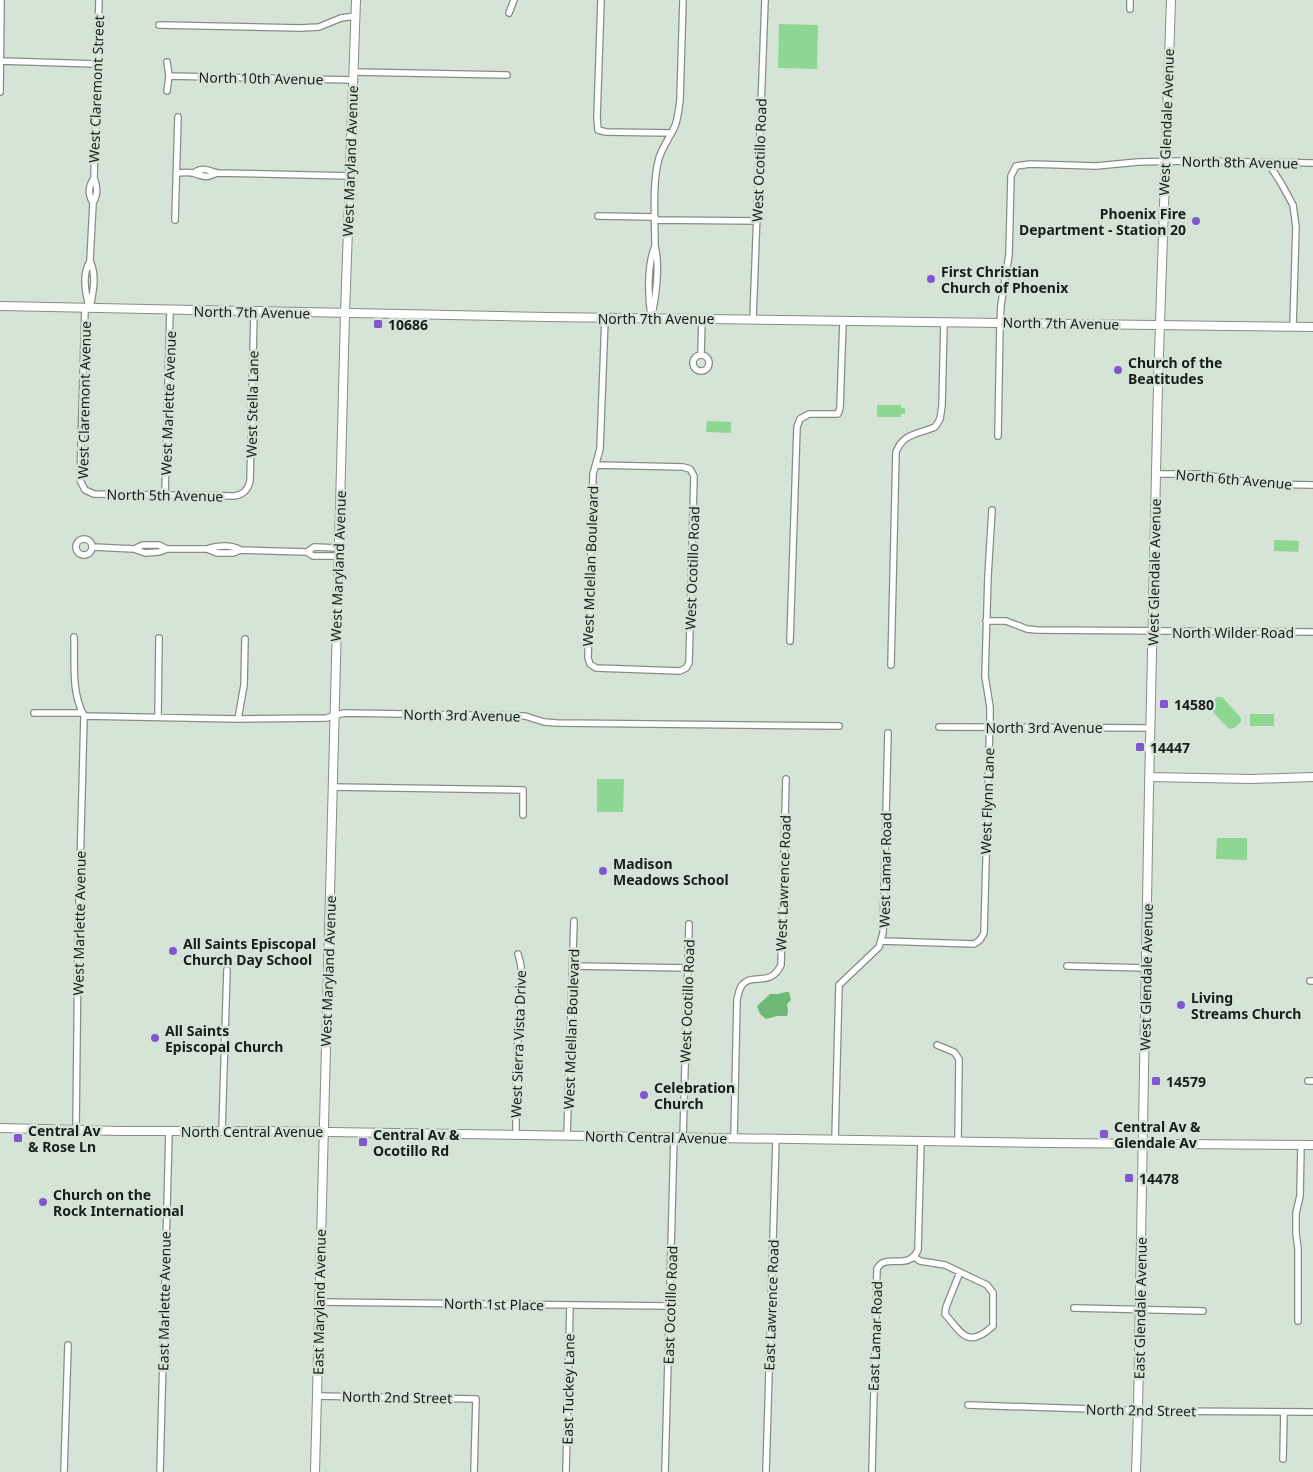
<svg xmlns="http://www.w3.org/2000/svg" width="1313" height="1472" viewBox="0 0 1313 1472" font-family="'Noto Sans',sans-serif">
	<rect width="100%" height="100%" fill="#d6e3d7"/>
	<path fill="#8ed793" d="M779,24L818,25L817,69L778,68Z
		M877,405H901V408H905V414H901V417H877Z
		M707,421L731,422V433L706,432Z
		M1274,540L1299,541L1298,552L1274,551Z
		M1217,697H1222L1241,718V722L1234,728L1229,729L1211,710L1210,704Z
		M1250,714H1274V726H1250Z
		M597,779H624L623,812H597Z
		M1217,838H1247V860L1216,859Z"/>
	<path fill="#6fb875" d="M786,992H789L791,1000L787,1004L788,1011L787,1016H777L766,1019L760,1014L757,1006L770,994H778Z"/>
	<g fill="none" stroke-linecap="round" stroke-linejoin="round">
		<g stroke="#848f84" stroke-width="8">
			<path id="street" d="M601,0L597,118L598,130L606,132L671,133
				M1130,9V0
				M509,13L514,0
				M159,25L300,28L319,27L341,18L356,16
				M0,61L98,64
				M354,72L507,75
				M169,76L353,80
				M167,91L169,76L167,62
				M0,92L1,0
				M1270,163L1272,169L1281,183L1293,205L1296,227L1293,326
				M176,173C181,173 188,172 193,173C205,176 203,179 217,173
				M194,173C201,167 209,170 217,173L351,176
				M93,203C88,194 88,187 94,178
				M598,216L655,217
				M175,220L178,117
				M655,220L757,221
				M89,306C85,291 82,275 90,261
				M85,308L80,480L85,490L94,494L234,496C243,495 248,490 250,481L254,312
				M90,308C93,292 97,276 90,261L93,203C98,194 98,187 94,178L99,0
				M651,316C648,296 647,265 655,246
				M651,318C656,299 660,265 655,246C655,220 652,183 659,158C663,146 670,137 675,126C678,118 679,108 680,100L683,0
				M753,319L765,0
				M701,354L702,319
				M693 363a8 8 0 1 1 16 0a8 8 0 1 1-16 0Z
				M998,436L1000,323L1001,305L1009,255L1011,176L1016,166L1030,164L1096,166L1138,162L1185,161L1313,163
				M597,465L683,467L690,469L694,476L689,663L686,668L680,671L596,668L590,664L588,658L593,474L600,449L605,318
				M1156,474H1199L1260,484L1313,485
				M165,495L170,310
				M76 547a8 8 0 1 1 16 0a8 8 0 1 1-16 0Z
				M93,547L134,549L145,553L159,552L167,549
				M134,549L143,545H159L167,549H207L217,553H233L241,550L307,552L313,556H338
				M207,549C219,545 230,544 241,550
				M307,552L314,547L338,548
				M986,621H1006L1027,629L1037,630L1313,632
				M74,637C75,664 71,691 84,716
				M790,641L797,427L800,419L809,414H838L840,408L843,321
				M891,665L896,452C903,433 919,434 935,427L940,419L942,406L944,322
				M34,713H83
				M84,716L238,719L326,718L344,713L525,716L544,722L557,723L839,726
				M158,717L159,638
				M238,719L244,685L245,639
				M939,727L1150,728
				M332,787L523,790V815
				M882,941L974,944L980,940L984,933L990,717V707L985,676L988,576L992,510
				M573,966L688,968
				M1067,966L1147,968
				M1310,981H1313
				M937,1045L954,1052L959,1059L958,1142
				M1308,1081H1313
				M76,1129L78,945L84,716
				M222,1131L227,970
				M516,1135C516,1103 516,1071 518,1039C519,1011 527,981 518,954
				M567,1136L574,921
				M683,1138L689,924
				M734,1138L737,1000C738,995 739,989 742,985C753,972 770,988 781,965L786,779
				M835,1140L839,985L879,947L883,933L888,733
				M914,1257L920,1261L945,1265L987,1285L993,1293V1326C968,1349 962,1334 945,1314L946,1307L960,1272
				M319,1302L670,1306
				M1074,1308L1203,1311
				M1298,1321V1248L1296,1234V1213L1300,1196L1301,1145
				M317,1396L476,1399L474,1472
				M968,1405L1152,1411L1313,1412
				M1283,1459L1284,1412
				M64,1472L68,1345
				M160,1472L169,1131
				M566,1472L570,1305
				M665,1472L674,1137
				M766,1472L776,1139
				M872,1472L877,1269C885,1252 908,1272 918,1250L921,1141"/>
		</g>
		<g stroke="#848f84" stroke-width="10">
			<path id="secondary" d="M0,306L546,317L1313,327
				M1149,777L1252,779L1313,777
				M0,1128L120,1131H264L1050,1143L1313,1145
				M315,1472L345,314L356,0
				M1136,1472L1138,1410L1149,789L1158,383L1171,0"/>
		</g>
		<use href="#street" stroke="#fff" stroke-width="5.5"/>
		<use href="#secondary" stroke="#fff" stroke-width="8"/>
	</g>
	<g fill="#8157d0" stroke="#d6e3d7" stroke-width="2">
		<circle cx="1196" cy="221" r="5"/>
		<circle cx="931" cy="279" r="5"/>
		<rect x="373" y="319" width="10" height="10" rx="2.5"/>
		<circle cx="1118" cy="370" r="5"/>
		<rect x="1159" y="699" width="10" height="10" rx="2.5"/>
		<rect x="1135" y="742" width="10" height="10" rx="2.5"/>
		<circle cx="603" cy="871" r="5"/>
		<circle cx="173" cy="951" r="5"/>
		<circle cx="1181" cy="1005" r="5"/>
		<circle cx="155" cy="1038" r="5"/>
		<rect x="1151" y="1076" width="10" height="10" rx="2.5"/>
		<circle cx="644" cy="1095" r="5"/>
		<rect x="1099" y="1129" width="10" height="10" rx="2.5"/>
		<rect x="13" y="1133" width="10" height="10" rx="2.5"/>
		<rect x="358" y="1137" width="10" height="10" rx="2.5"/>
		<rect x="1124" y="1173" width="10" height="10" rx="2.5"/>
		<circle cx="43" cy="1202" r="5"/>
	</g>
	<g text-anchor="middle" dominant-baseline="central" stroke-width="5" stroke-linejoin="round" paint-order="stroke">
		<g font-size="14" fill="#1a1e1a" stroke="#d6e3d7">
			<text transform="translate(261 78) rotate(1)">North 10th Avenue</text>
			<text transform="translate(96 89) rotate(-88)">West Claremont Street</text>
			<text transform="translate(1166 122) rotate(-88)">West Glendale Avenue</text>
			<text transform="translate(759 160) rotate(-88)">West Ocotillo Road</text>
			<text transform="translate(350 161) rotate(-88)">West Maryland Avenue</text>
			<text transform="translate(1240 162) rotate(1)">North 8th Avenue</text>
			<text transform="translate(252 312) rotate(1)">North 7th Avenue</text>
			<text x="656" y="318">North 7th Avenue</text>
			<text transform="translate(1061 323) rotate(1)">North 7th Avenue</text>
			<text transform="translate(84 400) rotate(-89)">West Claremont Avenue</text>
			<text transform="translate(168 403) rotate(-88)">West Marlette Avenue</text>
			<text transform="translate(252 404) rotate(-89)">West Stella Lane</text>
			<text transform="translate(1234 479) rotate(5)">North 6th Avenue</text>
			<text transform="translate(165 495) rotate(1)">North 5th Avenue</text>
			<text transform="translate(338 566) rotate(-88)">West Maryland Avenue</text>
			<text transform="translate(590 566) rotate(-88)">West Mclellan Boulevard</text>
			<text transform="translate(692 568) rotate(-88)">West Ocotillo Road</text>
			<text transform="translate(1154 572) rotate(-89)">West Glendale Avenue</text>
			<text x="1233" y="632">North Wilder Road</text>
			<text transform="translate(462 715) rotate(1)">North 3rd Avenue</text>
			<text x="1044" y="727">North 3rd Avenue</text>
			<text transform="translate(987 801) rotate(-88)">West Flynn Lane</text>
			<text transform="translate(885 870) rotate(-89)">West Lamar Road</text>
			<text transform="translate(783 883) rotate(-88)">West Lawrence Road</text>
			<text transform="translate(79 923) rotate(-89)">West Marlette Avenue</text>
			<text transform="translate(328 971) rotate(-88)">West Maryland Avenue</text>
			<text transform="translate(1146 977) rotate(-89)">West Glendale Avenue</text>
			<text transform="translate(687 1001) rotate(-88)">West Ocotillo Road</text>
			<text transform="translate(571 1029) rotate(-88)">West Mclellan Boulevard</text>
			<text transform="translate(518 1044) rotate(-88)">West Sierra Vista Drive</text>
			<text x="252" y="1131">North Central Avenue</text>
			<text transform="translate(656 1137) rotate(1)">North Central Avenue</text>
			<text transform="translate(164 1301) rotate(-89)">East Marlette Avenue</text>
			<text transform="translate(319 1302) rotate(-89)">East Maryland Avenue</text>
			<text transform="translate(494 1304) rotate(1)">North 1st Place</text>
			<text transform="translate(670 1305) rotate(-88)">East Ocotillo Road</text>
			<text transform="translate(771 1305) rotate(-88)">East Lawrence Road</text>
			<text transform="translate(1140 1308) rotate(-89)">East Glendale Avenue</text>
			<text transform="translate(875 1336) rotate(-88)">East Lamar Road</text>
			<text transform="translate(568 1389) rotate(-89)">East Tuckey Lane</text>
			<text transform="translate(397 1397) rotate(1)">North 2nd Street</text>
			<text transform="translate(1141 1410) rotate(1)">North 2nd Street</text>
		</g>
		<g font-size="14" font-weight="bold" fill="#1a1e1a" stroke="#d6e3d7" text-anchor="start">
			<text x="1186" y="213" text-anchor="end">Phoenix Fire<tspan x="1186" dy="16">Department - Station 20</tspan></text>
			<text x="941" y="271">First Christian<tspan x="941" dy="16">Church of Phoenix</tspan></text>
			<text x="388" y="324">10686</text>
			<text x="1128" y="362">Church of the<tspan x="1128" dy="16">Beatitudes</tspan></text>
			<text x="1174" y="704">14580</text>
			<text x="1150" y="747">14447</text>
			<text x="613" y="863">Madison<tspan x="613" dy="16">Meadows School</tspan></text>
			<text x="183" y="943">All Saints Episcopal<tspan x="183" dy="16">Church Day School</tspan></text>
			<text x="1191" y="997">Living<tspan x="1191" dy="16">Streams Church</tspan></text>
			<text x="165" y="1030">All Saints<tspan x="165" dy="16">Episcopal Church</tspan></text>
			<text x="1166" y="1081">14579</text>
			<text x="654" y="1087">Celebration<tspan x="654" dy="16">Church</tspan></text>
			<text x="1114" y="1126">Central Av &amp;<tspan x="1114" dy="16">Glendale Av</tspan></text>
			<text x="28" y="1130">Central Av<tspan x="28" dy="16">&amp; Rose Ln</tspan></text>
			<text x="373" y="1134">Central Av &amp;<tspan x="373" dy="16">Ocotillo Rd</tspan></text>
			<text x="1139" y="1178">14478</text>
			<text x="53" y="1194">Church on the<tspan x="53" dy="16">Rock International</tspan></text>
		</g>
	</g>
</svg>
